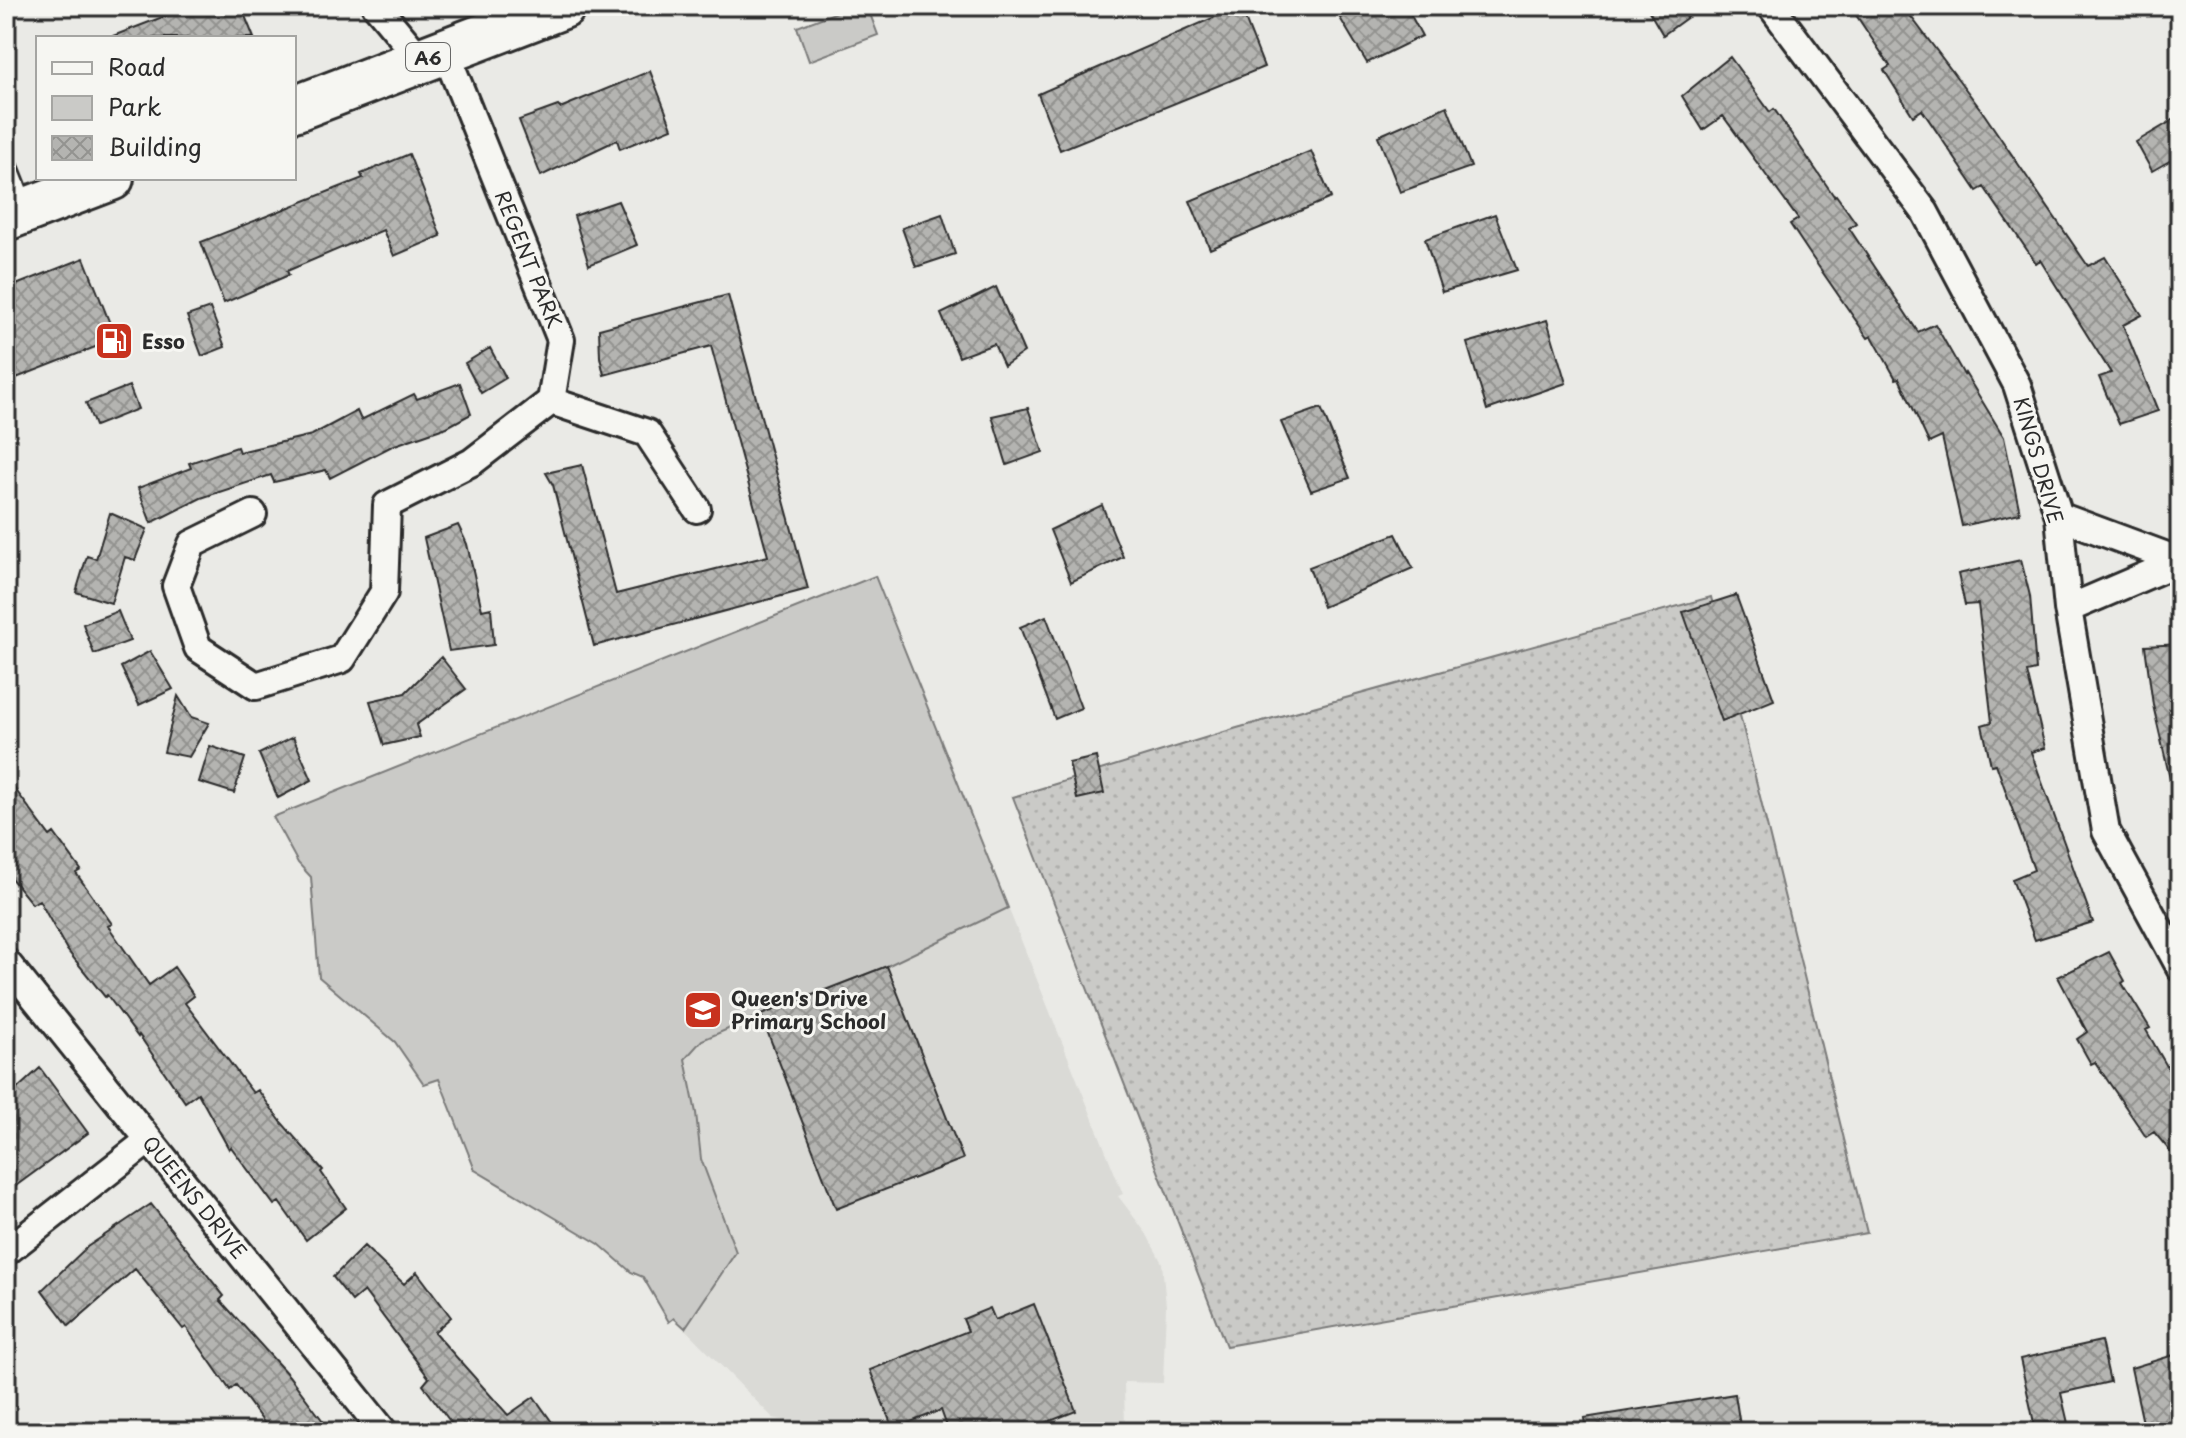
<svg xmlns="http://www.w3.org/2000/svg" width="2186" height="1438" viewBox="0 0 2186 1438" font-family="'Playpen Sans',sans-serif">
	<defs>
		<pattern id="grass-dots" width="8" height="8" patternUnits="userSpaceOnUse" patternTransform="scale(2)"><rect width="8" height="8" fill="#cacac7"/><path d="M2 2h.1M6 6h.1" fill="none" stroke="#aeaeab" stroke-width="1.8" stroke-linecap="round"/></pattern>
		<pattern id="building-cross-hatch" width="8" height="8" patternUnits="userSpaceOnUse" patternTransform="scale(2)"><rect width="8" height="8" fill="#b4b4b1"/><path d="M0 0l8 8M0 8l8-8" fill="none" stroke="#939390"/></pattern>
	</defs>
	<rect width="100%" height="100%" fill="#eaeae6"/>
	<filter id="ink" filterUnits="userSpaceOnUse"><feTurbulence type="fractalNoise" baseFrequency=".0125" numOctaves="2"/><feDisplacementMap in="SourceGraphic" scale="16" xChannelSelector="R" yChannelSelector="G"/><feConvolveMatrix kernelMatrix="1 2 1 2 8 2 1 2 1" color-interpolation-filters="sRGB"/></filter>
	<g filter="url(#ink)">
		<path fill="#dadad6" d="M875,576L1123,1194L1118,1196L1146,1233L1162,1263L1166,1306L1163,1383L1124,1382L1125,1432H834L773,1418L674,1318L669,1322L643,1277L631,1272L599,1244L475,1170L439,1079L424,1084L395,1042L319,977L311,877L298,863L273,817Z"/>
		<path fill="url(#grass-dots)" stroke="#7a7a79" stroke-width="2" d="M1711,597L1867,1233L1226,1346L1013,797L1237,728Z"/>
		<path fill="#cacac7" stroke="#7a7a79" stroke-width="2" d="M853,6H867L878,35L809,61L797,27Z
			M875,576L1008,908L887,966L761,1015L702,1040L685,1059L696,1113L701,1159L736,1252L685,1328L674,1318L669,1322L643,1277L631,1272L599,1244L475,1170L439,1079L424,1084L395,1042L319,977L311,877L298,863L273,817Z"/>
		<path fill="url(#building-cross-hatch)" stroke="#2b2b2b" stroke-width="2" d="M191,6H241L254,38H113V36Z
			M1240,6L1264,67L1060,150L1038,94Z
			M1351,6H1406L1422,36L1367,63L1337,13Z
			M1646,6H1703L1663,35Z
			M1850,6H1903L1982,111L2088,266L2105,257L2142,315L2123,325L2158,411L2119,424L2099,377L2111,373L2040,260L2036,263L1984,187L1977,191L1922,110L1913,116L1884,70L1890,66Z
			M1730,57L1770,112L1774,109L1834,196L1836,195L1856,223L1849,228L1918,332L1935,324L1964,375L1965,373L2004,437L2020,513L1962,526L1942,437L1929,443L1899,378L1896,379L1872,336L1868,338L1812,257L1790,224L1798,219L1723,116L1703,130L1682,96Z
			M650,71L672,128L620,149L617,140L541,176L519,120L558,106L560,108Z
			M1447,106L1471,167L1400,192L1378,136Z
			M2180,116V155L2152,171L2136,142Z
			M1311,151L1331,198L1210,249L1190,201Z
			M409,154L441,236L394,256L383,230L287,271L289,275L224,303L201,242L363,178L361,174Z
			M618,201L637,245L589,265L574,216Z
			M942,214L955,254L916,267L902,228Z
			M1495,214L1517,270L1442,292L1425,239Z
			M84,258L116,339L6,382V289Z
			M996,287L1024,352L1004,366L994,344L959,357L941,314Z
			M728,295L808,589L594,646L553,485L546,473L582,465L616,594L768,556L711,346L604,375L600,357L599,329Z
			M210,308L225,347L202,356L187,316Z
			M1547,320L1566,383L1487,410L1467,343Z
			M490,348L506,378L481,393L465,363Z
			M460,383L471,414L447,427L392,446L330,478L326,470L274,482L271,475L201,498L151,523L138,488L191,468L189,463L237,447L239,452L312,435L357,411L361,420L414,394L417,399Z
			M129,386L138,409L95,426L86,403Z
			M1028,408L1043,452L1007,465L992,416Z
			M1321,408L1350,478L1311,491L1281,422Z
			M1102,505L1123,557L1071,582L1050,530Z
			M110,513L147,529L135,560L125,557L111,603L76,592L87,556L96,559Z
			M458,525L467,544L482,610L491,608L494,645L449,651L424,538Z
			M1396,534L1413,568L1323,607L1309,567Z
			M2021,560L2030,596L2036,670L2027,672L2045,748L2031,752L2093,922L2035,940L2012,879L2034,870L1996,764L1991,765L1982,725L1992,722L1978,604L1965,605L1958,574Z
			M1736,595L1774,700L1722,721L1683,612Z
			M118,611L130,641L94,654L83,624Z
			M1046,616L1081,708L1055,719L1020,627Z
			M2180,644V778L2170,779L2153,705L2145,646Z
			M150,651L173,689L139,705L121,667Z
			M441,657L466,689L416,725L420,737L384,745L370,701L405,693Z
			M178,696L191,717L209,723L189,757L164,752Z
			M293,737L312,780L278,798L259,754Z
			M210,746L245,758L234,793L199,782Z
			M1096,757L1104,793L1077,799L1069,763Z
			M6,777L50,836L54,833L81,870L76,873L112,924L108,926L149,985L174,967L194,996L185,1003L253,1093L258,1090L282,1123L323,1170L321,1172L346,1208L306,1240L279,1202L274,1205L231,1147L229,1149L198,1093L185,1102L139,1035L138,1037L107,995L105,997L67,950L39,900L32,904L6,872Z
			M2109,952L2125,981L2122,983L2150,1028L2146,1030L2180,1089V1163L2154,1132L2146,1137L2095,1062L2091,1064L2077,1039L2087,1032L2058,977Z
			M887,966L963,1159L836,1209L761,1015Z
			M40,1068L88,1133L6,1193V1099Z
			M151,1204L224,1296L220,1300L289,1376L323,1421L310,1432H271L236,1385L230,1390L186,1327L183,1329L135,1269L69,1326L42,1290L87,1247Z
			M364,1246L404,1284L417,1272L451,1317L434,1332L508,1415L534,1397L559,1432H458L423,1385L429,1378L364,1291L352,1301L333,1277Z
			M1034,1304L1076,1411L1022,1432H949L941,1410L893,1429L870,1370L968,1331L963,1319L990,1308L995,1320Z
			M2101,1341L2110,1382L2061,1393L2070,1432H2036L2020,1359Z
			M2180,1353V1432H2145L2131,1368Z
			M1735,1394L1741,1432H1586L1584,1418Z"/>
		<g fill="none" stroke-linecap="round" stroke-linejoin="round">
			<g stroke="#2b2b2b" stroke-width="32">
				<path id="minor" d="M376,6L421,60
					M1771,6L1925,212L2017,385L2059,516L2068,609L2106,831L2180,967
					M6,172L22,212
					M551,401L647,433L697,509
					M253,514L192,544L176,586L198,648L256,686L342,659L384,592L387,505L472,462L551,401L561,340L445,51
					M2059,516L2180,561
					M2068,609L2180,561
					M6,962L384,1432
					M6,1252L149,1140"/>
			</g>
			<g stroke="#2b2b2b" stroke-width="50">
				<path id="trunk" d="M294,109L563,6
					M6,218L111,178"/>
			</g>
			<use href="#minor" stroke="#f6f6f2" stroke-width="26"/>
			<use href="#trunk" stroke="#f6f6f2" stroke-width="44"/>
		</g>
	</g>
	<defs>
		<g id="fuel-square" transform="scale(2)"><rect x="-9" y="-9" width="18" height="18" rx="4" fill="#c8321e" stroke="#f6f6f2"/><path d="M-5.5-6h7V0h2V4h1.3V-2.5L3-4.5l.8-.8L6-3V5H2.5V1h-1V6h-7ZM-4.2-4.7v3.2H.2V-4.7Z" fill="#fff"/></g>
		<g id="school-square" transform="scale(2)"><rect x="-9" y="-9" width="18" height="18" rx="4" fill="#c8321e" stroke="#f6f6f2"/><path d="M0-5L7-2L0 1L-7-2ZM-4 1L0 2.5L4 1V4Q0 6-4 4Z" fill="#fff"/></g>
	</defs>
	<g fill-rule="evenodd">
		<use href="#fuel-square" x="114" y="341"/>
		<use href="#school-square" x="703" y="1010"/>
	</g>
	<g text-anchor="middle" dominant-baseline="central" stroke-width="6" stroke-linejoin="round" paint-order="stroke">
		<rect fill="#f6f6f2" stroke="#686867" stroke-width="2" x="406" y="43" width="44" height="28" rx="6"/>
		<g font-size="18" font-weight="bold" fill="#2b2b2b">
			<text x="428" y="57">A6</text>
		</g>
		<g font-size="20" fill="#2b2b2b" stroke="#f6f6f2">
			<text transform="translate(529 259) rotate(68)">REGENT PARK</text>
			<text transform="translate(2039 460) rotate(74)">KINGS DRIVE</text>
			<text transform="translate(195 1197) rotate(51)">QUEENS DRIVE</text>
		</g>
		<g font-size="20" font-weight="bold" fill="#2b2b2b" stroke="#f6f6f2" text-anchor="start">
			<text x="142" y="341">Esso</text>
			<text x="731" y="998">Queen's Drive<tspan x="731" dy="23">Primary School</tspan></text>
		</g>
	</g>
	<rect width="2186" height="1438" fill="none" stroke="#f6f6f2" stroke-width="32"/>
	<rect x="16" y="16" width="2154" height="1406" fill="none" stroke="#2b2b2b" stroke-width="3" filter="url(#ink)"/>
	<rect x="36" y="36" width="260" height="144" fill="#f6f6f2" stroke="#a5a5a2" stroke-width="2"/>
	<rect x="52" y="62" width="40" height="12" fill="#f6f6f2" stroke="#a5a5a2" stroke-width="2"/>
	<text x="108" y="76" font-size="24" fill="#2b2b2b">Road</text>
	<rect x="52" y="96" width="40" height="24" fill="#cacac7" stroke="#a5a5a2" stroke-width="2"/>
	<text x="108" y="116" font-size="24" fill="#2b2b2b">Park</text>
	<rect x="52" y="136" width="40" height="24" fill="url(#building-cross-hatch)" stroke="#a5a5a2" stroke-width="2"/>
	<text x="108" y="156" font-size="24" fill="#2b2b2b">Building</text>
</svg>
